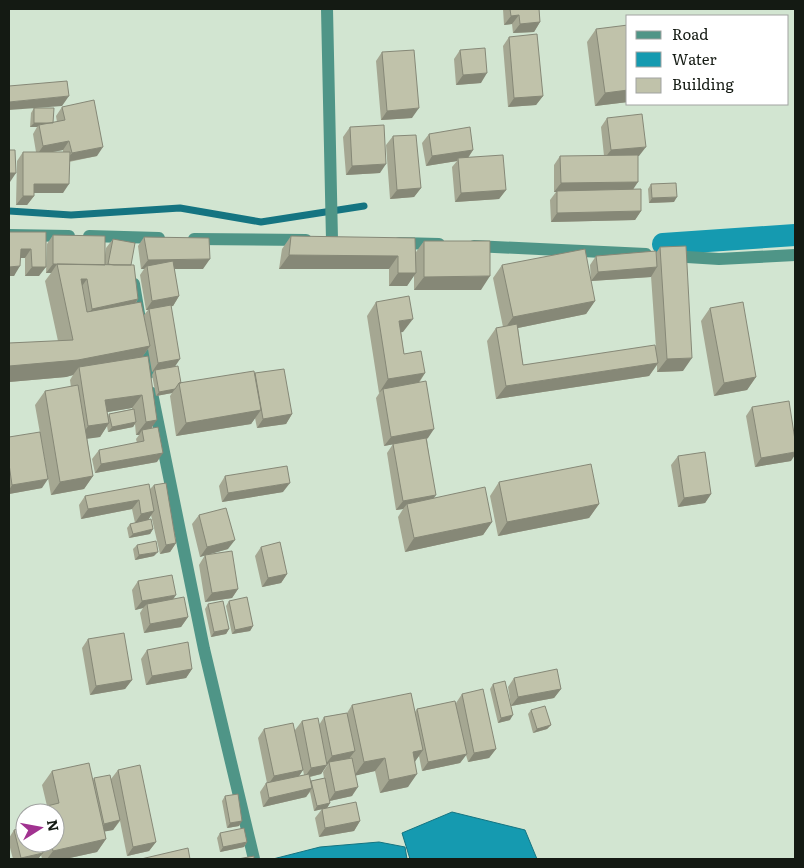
<svg xmlns="http://www.w3.org/2000/svg" width="804" height="868" viewBox="0 0 804 868" font-family="Literata,serif">
	<rect width="100%" height="100%" fill="#d2e5d1"/>
	<path fill="#159ab0" stroke="#157481" d="M452,812L525,830L537,859H410L402,833Z
		M379,842L405,847L407,859H273L320,847Z"/>
	<g fill="none" stroke-linecap="round" stroke-linejoin="round">
		<path stroke="#157481" stroke-width="7" d="M9,211L71,215L180,208L261,222L364,206"/>
		<path stroke="#159ab0" stroke-width="22" d="M663,244L795,235"/>
		<path stroke="#4f9587" stroke-width="12" d="M327,9L332,240
			M9,235L69,236
			M89,236L159,238
			M194,239L306,240
			M399,243L439,244
			M474,246L646,254
			M671,256L719,259L795,255
			M134,284L149,373
			M152,393L204,649L254,859"/>
	</g>
	<path fill="#a5a792" fill-rule="evenodd" d="M503,9H539L540,22L534,32L513,33L512,24L504,25Z
		M596,29L628,102L595,106L587,42Z
		M509,37L543,96L536,105L508,107L503,46Z
		M460,50L481,83L456,85L454,59Z
		M382,52L412,118L381,120L376,61Z
		M62,106L35,108L53,122H57L56,116L62,107L97,156L69,162L63,193H34V196L27,205H16L17,161L23,152H36L33,134L37,127H30L31,113L34,108L9,110ZM63,150V152H51Z
		M607,118L639,156H638L633,190L641,211L635,220L551,222L550,200L556,192H554V165L560,156H604L601,127Z
		M350,127L380,173L346,175L343,137Z
		M429,134L473,150L468,158L506,190L499,199L455,202L452,167L457,161L426,166L422,143Z
		M393,136L421,188L414,197L390,199L386,145Z
		M651,184L674,202L649,203L648,189Z
		M9,232H46L39,276H25V258H21L14,276H9Z
		M53,235L105,255L106,248L113,239L131,265L138,299L136,303L144,315L148,310H146L140,275L144,269H141L138,246L144,237L203,269H174L179,296L173,306H171L175,367L181,383L255,374V373L292,414L286,424L257,428L255,418L251,424L176,436L170,396L172,393L156,396L152,375L154,371L152,372L148,349L142,357L157,462L95,473L92,459L99,450L137,443L136,439L139,435H136L135,424L133,427L108,432L107,426L100,437L87,438L93,476L84,489L51,495L35,405L45,391L71,387L70,380L73,375L66,377L9,382V343L58,341L45,281L51,273H46L47,244ZM132,408V409L109,414L108,416L107,412Z
		M291,236L416,252L424,241L481,290H414V275L407,286H389V269H279L282,249Z
		M660,247L683,371L657,372V365L649,376L496,399L487,341L496,328L503,327L493,278L502,265L595,301L586,314L518,328L523,365L656,348L651,276V277L591,281L590,265L596,256L656,253Z
		M376,302L403,332H401L404,354L425,373L419,383L428,438L427,439L434,498L492,522L483,535L405,552L398,517L403,509L396,510L387,453L393,444L384,446L376,398L380,392L379,393L367,316Z
		M710,308L756,377L747,390L714,396L701,321Z
		M752,407L791,461L755,467L746,416Z
		M9,437L42,488L9,494Z
		M678,456L711,494L705,503L678,507L671,465Z
		M225,476L283,492L222,502L219,486Z
		M499,482L599,504L589,518L498,536L490,496Z
		M154,485L176,543L170,552L160,554L151,515L148,520L153,529L150,534L129,538L127,528L130,524L135,523L132,509L81,519L79,505L85,496L150,489Z
		M199,515L228,549L205,555L238,589L232,598L205,602L199,565L205,555L200,557L192,524Z
		M137,545L154,556L135,560L133,549Z
		M261,547L287,574L281,583L262,587L255,556Z
		M138,581L173,599L188,617L181,627L144,633L140,613L143,608L135,610L132,590Z
		M229,601L253,626L250,631L232,634L226,606Z
		M208,604L229,629L226,634L211,637L205,609Z
		M88,639L132,680L125,689L90,695L82,648Z
		M147,650L192,669L186,678L146,685L141,659Z
		M514,678L561,689L554,698L511,706L508,687Z
		M493,684L510,720L498,723L490,689Z
		M462,694L496,749L489,758L468,762L466,755L460,763L422,771L419,756L415,761L408,787L380,793L375,771L356,775L352,796L330,801V803L327,808L360,821L354,831L319,837L315,818L322,809L314,811L310,792L306,797L263,807L260,792L266,783H267L258,738L264,729L295,730L302,721L319,725L324,717L347,713L352,705L415,712L417,709L456,703ZM328,764L323,772L324,778L311,781V782L310,777L321,774L327,765ZM303,770L304,775L299,776Z
		M531,710L551,725L547,729L533,733L528,714Z
		M118,770L156,842L149,851L127,856L120,821L113,830L105,831L106,839L97,852L65,859H42L41,855L38,859H13L9,844V838L14,830L25,843H55V813H38L43,807L47,806L42,785L52,771L93,780L94,778L111,779Z
		M225,796L239,826L227,828L222,801Z
		M220,833L247,842L244,847L220,852L217,838Z"/>
	<path fill="#868877" d="M519,15L512,24L504,25L511,16Z
		M540,22L534,32L513,33L520,24Z
		M487,73L481,83L456,85L463,75Z
		M628,90V102L595,106L605,93Z
		M69,96L62,106L9,110V102Z
		M543,96L536,105L508,107L514,98Z
		M419,108L412,118L381,120L387,111Z
		M34,123H53L39,125L37,127H30Z
		M69,141L63,150L37,155L43,146Z
		M103,147L97,156L65,162L72,153Z
		M646,147L639,156L604,159L611,150Z
		M473,150L467,159L458,158L457,161L426,166L432,156Z
		M386,164L380,173L346,175L352,166Z
		M9,173H16L10,182H9Z
		M638,182L632,191L554,192L561,183Z
		M34,184H69L63,193H28Z
		M421,188L414,197L390,199L397,190Z
		M506,190L499,199L455,202L461,193Z
		M23,196H34L27,205H16Z
		M677,197L674,202L649,203L652,198Z
		M641,211L635,220L551,222L557,213Z
		M21,249H31L25,258H14Z
		M289,255L398,256L389,269H279Z
		M210,259L203,269H147V266L144,269H141L148,260Z
		M53,264L105,265L57,264L51,273H46Z
		M20,266L14,276H9V267Z
		M32,267H46L39,276H25Z
		M657,267L651,277L591,281L598,272Z
		M398,273H416L407,286H389Z
		M490,276L481,290H414L424,277Z
		M81,279H87L75,296Z
		M179,296L173,306L149,310V309L148,310H146L152,301Z
		M138,299L126,317L80,326L92,309Z
		M595,301L586,314L503,331L513,317Z
		M413,319L403,332L390,334L399,321Z
		M150,346L138,363L79,367L73,375L66,377L9,382V366Z
		M692,358L683,371L657,372L667,359Z
		M180,359L174,368L155,370L154,371L152,372L158,363Z
		M658,363L649,376L496,399L506,386Z
		M425,373L416,386L383,389L379,393L388,379Z
		M756,377L747,390L714,396L724,383Z
		M175,389L172,393L156,396L159,392Z
		M142,395L132,408L96,414L105,400Z
		M261,410L251,424L176,436L186,423Z
		M292,414L286,424L257,428L263,419Z
		M157,420L148,433L142,430L139,435H136L146,422Z
		M136,422L133,427L108,432L112,427Z
		M109,423L100,437L79,440L88,426Z
		M434,429L428,438L384,446L391,437Z
		M795,452V455L791,461L755,467L761,458Z
		M163,453L157,462L95,473L101,464Z
		M93,476L84,489L51,495L60,482Z
		M48,479L42,488L9,494V490L12,485Z
		M290,483L283,492L222,502L228,493Z
		M711,494L705,503L678,507L684,498Z
		M436,495L430,504H407L403,509L396,510L403,501Z
		M139,500L132,509L81,519L88,509Z
		M599,504L589,518L498,536L507,522Z
		M154,511L148,520L135,523L141,514Z
		M492,522L483,535L405,552L414,538Z
		M153,529L150,534L129,538L133,534Z
		M235,540L228,549L200,557L207,547Z
		M176,543L170,552L160,554L166,545Z
		M158,552L154,556L135,560L139,555Z
		M287,574L281,583L262,587L268,578Z
		M238,589L232,598L205,602L212,593Z
		M176,595L170,604H147L143,608L135,610L142,601Z
		M188,617L181,627L144,633L150,624Z
		M253,626L250,631L232,634L235,630Z
		M229,629L226,634L211,637L214,632Z
		M192,669L186,678L146,685L152,676Z
		M132,680L125,689L90,695L96,686Z
		M561,689L554,698L511,706L518,697Z
		M513,715L510,720L498,723L501,718Z
		M551,725L547,729L533,733L537,729Z
		M496,749L489,758L468,762L474,753Z
		M423,750L414,763L413,752Z
		M355,751L348,760L329,762L328,764L325,765L332,756Z
		M467,754L460,763L422,771L428,762Z
		M385,758L375,771L354,776L364,762Z
		M327,765L321,774L304,778L311,768Z
		M303,770L297,779L268,785L274,776Z
		M417,774L408,787L380,793L389,780Z
		M358,787L352,796L329,801L335,792Z
		M312,788L306,797L263,807L269,798Z
		M330,803L327,808L314,811L317,806Z
		M120,820L113,830L97,833L104,824Z
		M242,821L239,826L227,828L230,823Z
		M360,821L354,831L319,837L325,828Z
		M106,839L97,852L65,859H47L53,851Z
		M156,842L149,851L127,856L133,847Z
		M247,842L244,847L220,852L223,847Z
		M43,853L38,859H20L21,858Z"/>
	<path fill="#c0c2aa" stroke="#868877" d="M510,9H539L540,22L520,24L519,15L511,16Z
		M628,25V90L605,93L596,29Z
		M537,34L543,96L514,98L509,37Z
		M485,48L487,73L463,75L460,50Z
		M414,50L419,108L387,111L382,52Z
		M67,81L69,96L9,102V86Z
		M94,100L103,147L72,153L69,141L43,146L39,125L65,120L62,107Z
		M34,108H54L53,123H34Z
		M642,114L646,147L611,150L607,118Z
		M384,125L386,164L352,166L350,127Z
		M470,127L473,150L432,156L429,134Z
		M416,135L421,188L397,190L393,136Z
		M9,150H15L16,173H9Z
		M23,152H70L69,184H34V196H23Z
		M503,155L506,190L461,193L458,158Z
		M638,155V182L561,183L560,156Z
		M676,183L677,197L652,198L651,184Z
		M641,189V211L557,213V191Z
		M9,232H46V267H32L31,249H21L20,266L9,267Z
		M53,235L105,236V265L53,264Z
		M291,236L415,238L416,273H398V256L289,255Z
		M144,237L209,238L210,259L148,260Z
		M113,239L135,243L131,265H114L108,264Z
		M424,241H490V276L424,277Z
		M686,246L692,358L667,359L660,247Z
		M585,249L595,301L513,317L502,265Z
		M656,251L657,267L598,272L596,256Z
		M173,261L179,296L152,301L147,266Z
		M57,264L134,265L138,299L92,309L87,279H81L87,312L141,302L150,346L78,360L9,366V343L73,340Z
		M409,296L413,319L399,321L404,354L421,351L425,373L388,379L376,302Z
		M743,302L756,377L724,383L710,308Z
		M171,305L180,359L158,363L149,309Z
		M517,324L523,365L655,345L658,363L506,386L496,328Z
		M148,356L157,420L146,422L142,395L105,400L109,423L88,426L79,367Z
		M178,366L181,383H179L175,389L159,392L155,370Z
		M284,369L292,414L263,419L255,373Z
		M254,371L261,410L186,423L179,383Z
		M426,381L434,429L391,437L383,389Z
		M78,385L93,476L60,482L45,391Z
		M789,401L795,440V452L761,458L752,407Z
		M134,409L136,422L112,427L109,414Z
		M158,427L163,453L101,464L99,450L144,441L142,430Z
		M40,432L48,479L12,485L9,464V437Z
		M426,438L436,495L403,501L393,444Z
		M705,452L711,494L684,498L678,456Z
		M591,464L599,504L507,522L499,482Z
		M287,466L290,483L228,493L225,476Z
		M166,483L176,543L166,545L154,485Z
		M149,484L154,511L141,514L139,500L88,509L85,496Z
		M485,487L492,522L414,538L407,504Z
		M226,508L235,540L207,547L199,515Z
		M151,519L153,529L133,534L130,524Z
		M156,541L158,552L139,555L137,545Z
		M280,542L287,574L268,578L261,547Z
		M232,551L238,589L212,593L205,555Z
		M172,575L176,595L142,601L138,581Z
		M184,597L188,617L150,624L147,604Z
		M247,597L253,626L235,630L229,601Z
		M223,601L229,629L214,632L208,604Z
		M124,633L132,680L96,686L88,639Z
		M188,642L192,669L152,676L147,650Z
		M557,669L561,689L518,697L514,678Z
		M505,681L513,715L501,718L493,684Z
		M483,689L496,749L474,753L462,694Z
		M411,693L423,750L413,752L417,774L389,780L385,758L364,762L352,705Z
		M455,701L467,754L428,762L417,709Z
		M545,706L551,725L537,729L531,710Z
		M347,713L355,751L332,756L324,717Z
		M318,718L327,765L311,768L302,721Z
		M293,723L303,770L274,776L264,729Z
		M352,758L358,787L335,792L329,762Z
		M89,763L106,839L53,851L51,843H55V813H44L43,807L59,803L52,771Z
		M140,765L156,842L133,847L118,770Z
		M309,774L312,788L269,798L266,783Z
		M110,775L120,820L104,824L94,778Z
		M325,778L330,803L317,806L311,781Z
		M238,794L242,821L230,823L225,796Z
		M356,802L360,821L325,828L322,809Z
		M25,827V843H40L43,853L21,858L14,830Z
		M244,828L247,842L223,847L220,833Z
		M188,848L190,859H141Z
		M254,856V859H238Z"/>
	<rect width="804" height="868" fill="none" stroke="#141a13" stroke-width="20"/>
	<rect x="626" y="15" width="162" height="90" fill="#ffffff" stroke="#a1a3a1"/>
	<rect x="636" y="31" width="25" height="8" fill="#4f9587" stroke="#a1a3a1"/>
	<text x="672" y="40" font-size="15" fill="#141a13">Road</text>
	<rect x="636" y="52" width="25" height="15" fill="#159ab0" stroke="#a1a3a1"/>
	<text x="672" y="65" font-size="15" fill="#141a13">Water</text>
	<rect x="636" y="78" width="25" height="15" fill="#c0c2aa" stroke="#a1a3a1"/>
	<text x="672" y="90" font-size="15" fill="#141a13">Building</text>
	<g transform="translate(40 828) rotate(79)"><circle r="24" fill="#ffffff" stroke="#a1a3a1"/>
	<path d="M0-4L9 19L0 12L-9 19Z" fill="#a13290"/>
	<text y="-8" font-size="14" font-weight="bold" text-anchor="middle" fill="#141a13">N</text>
	</g>
</svg>
